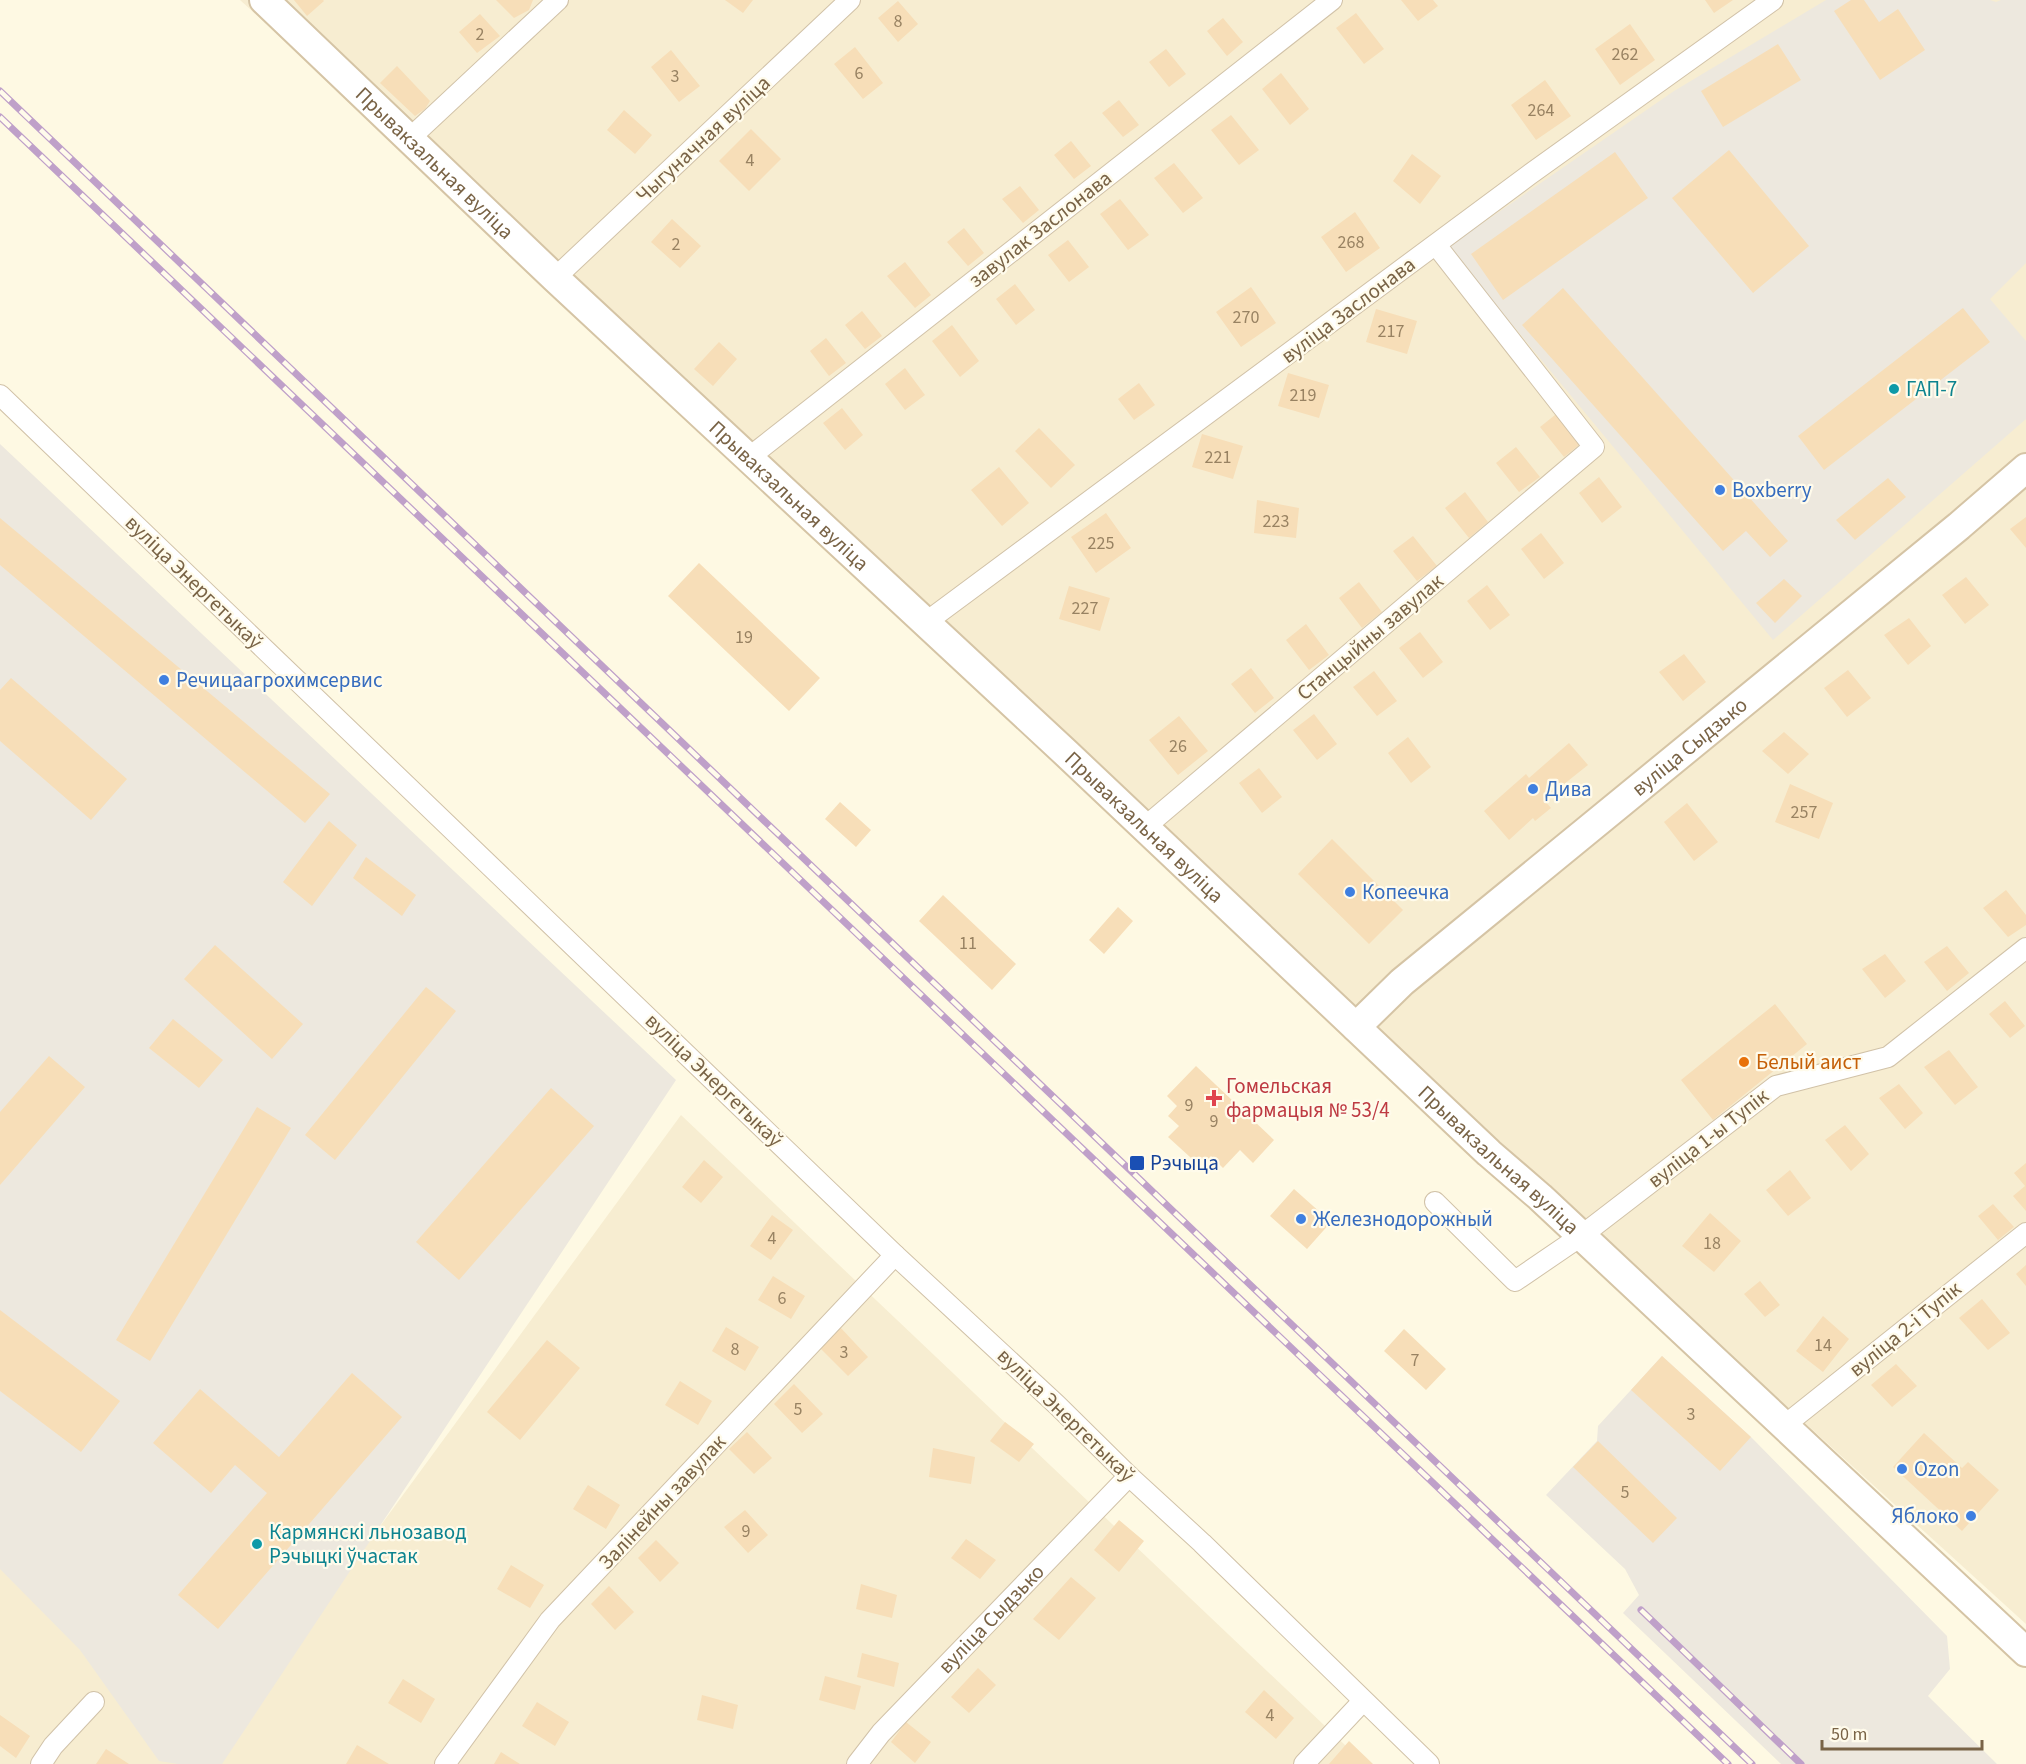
<svg xmlns="http://www.w3.org/2000/svg" width="2026" height="1764" viewBox="0 0 2026 1764" font-family="'Source Sans 3',sans-serif">
	<rect width="100%" height="100%" fill="#fef9e3"/>
	<path fill="#f7edd1" d="M240,0H2026V1624L925,623Z
		M681,1115L1365,1764H0V1560L239,1719Z"/>
	<path fill="#ede8de" d="M1826,0H1990L1996,2L2001,0H2026V263L1990,299L2026,341V419L1773,640L1448,247L1674,91Z
		M0,444L676,1080L222,1764H178L159,1761L80,1650L0,1569Z
		M1662,1356L1751,1437L1947,1636L1950,1669L1928,1696L1997,1764H1781L1623,1613L1639,1595L1625,1569L1546,1495L1597,1441L1598,1426Z"/>
	<path fill="#f7deb8" d="M294,0H323L324,1L307,16Z
		M496,0H533L529,10L514,18Z
		M725,0H753L743,13Z
		M1401,0H1433L1438,6L1418,21Z
		M1705,0H1733L1714,13Z
		M1851,0H1864L1879,22L1898,9L1925,50L1880,80L1834,11Z
		M898,1L918,24L898,42L878,18Z
		M1356,13L1384,49L1364,64L1336,28Z
		M480,14L500,36L477,53L459,32Z
		M1223,18L1243,42L1227,56L1207,31Z
		M1630,24L1655,60L1620,85L1595,49Z
		M1778,44L1801,80L1723,127L1701,91Z
		M855,47L883,83L863,99L834,64Z
		M1166,49L1186,74L1169,87L1149,62Z
		M671,50L700,86L679,102L651,67Z
		M397,66L430,101L425,109L415,116L380,83Z
		M1281,73L1309,109L1290,125L1262,89Z
		M1545,80L1571,116L1536,140L1511,105Z
		M1119,100L1139,125L1123,137L1102,113Z
		M624,110L652,135L635,154L607,130Z
		M1231,115L1259,150L1239,165L1211,130Z
		M751,129L781,159L749,191L719,161Z
		M1071,141L1091,166L1074,179L1054,155Z
		M1729,150L1809,246L1753,293L1672,198Z
		M1615,152L1648,198L1503,300L1471,254Z
		M1412,154L1441,176L1420,204L1393,181Z
		M1174,163L1203,198L1183,213L1154,178Z
		M1020,186L1039,210L1023,223L1002,199Z
		M1120,199L1149,235L1128,250L1100,214Z
		M1355,212L1380,248L1346,272L1321,237Z
		M672,219L701,246L680,268L651,242Z
		M964,228L984,253L968,266L947,242Z
		M1068,240L1089,267L1069,282L1048,255Z
		M905,262L931,295L915,308L887,276Z
		M1015,284L1035,310L1016,325L996,299Z
		M1251,287L1276,323L1241,347L1216,312Z
		M1563,288L1788,541L1770,557L1746,531L1723,551L1522,325Z
		M1963,308L1990,342L1824,470L1798,436Z
		M1376,309L1417,321L1407,354L1366,342Z
		M862,311L882,336L865,349L845,325Z
		M952,325L979,361L960,377L932,341Z
		M826,338L846,363L829,376L810,351Z
		M719,342L737,359L713,386L694,369Z
		M905,368L925,395L905,410L885,384Z
		M1288,373L1329,385L1319,418L1278,406Z
		M1139,383L1155,405L1134,420L1118,399Z
		M842,408L863,435L845,450L823,423Z
		M1560,411L1584,441L1564,457L1540,427Z
		M1039,428L1075,465L1051,488L1015,451Z
		M1202,434L1243,446L1233,479L1192,467Z
		M1516,447L1540,477L1519,492L1496,463Z
		M999,467L1029,503L1002,526L971,490Z
		M1599,477L1622,507L1602,523L1579,493Z
		M1888,478L1906,497L1855,540L1836,520Z
		M1465,492L1488,522L1469,538L1445,508Z
		M1257,500L1299,508L1296,538L1254,533Z
		M1106,513L1131,548L1096,573L1071,537Z
		M2026,517V548L2010,529Z
		M0,518L330,794L305,823L0,565Z
		M1541,533L1564,563L1544,579L1521,549Z
		M1413,536L1437,566L1417,581L1393,551Z
		M699,563L820,678L789,711L668,596Z
		M1966,577L1989,605L1965,624L1942,595Z
		M1784,579L1802,596L1775,623L1756,603Z
		M1359,582L1382,612L1362,628L1339,598Z
		M1487,585L1510,615L1490,630L1467,601Z
		M1069,586L1110,598L1100,631L1059,619Z
		M1909,618L1931,646L1908,665L1884,635Z
		M1306,624L1329,655L1309,670L1286,640Z
		M1420,632L1443,662L1423,678L1399,648Z
		M1684,654L1706,682L1683,701L1659,672Z
		M1251,668L1274,698L1255,713L1231,684Z
		M1848,670L1871,698L1847,717L1824,688Z
		M1374,671L1397,701L1377,716L1353,687Z
		M11,678L127,779L91,820L0,741V690Z
		M1314,714L1337,744L1317,760L1293,730Z
		M1179,716L1208,751L1178,775L1149,740Z
		M1784,732L1809,754L1788,774L1762,751Z
		M1408,737L1431,767L1411,783L1388,753Z
		M1569,743L1588,765L1544,800L1551,808L1535,821L1533,818L1509,840L1484,811L1526,774L1529,778Z
		M1259,768L1282,797L1262,813L1239,783Z
		M1790,784L1833,803L1819,839L1775,822Z
		M840,802L871,830L856,847L825,819Z
		M1687,803L1718,842L1694,861L1664,822Z
		M329,821L357,845L312,906L283,882Z
		M1332,839L1403,910L1369,944L1298,874Z
		M366,857L416,895L402,916L353,878Z
		M2006,890L2026,915V925L2008,937L1983,908Z
		M943,895L1016,964L992,990L919,921Z
		M1118,907L1133,921L1104,954L1089,940Z
		M215,945L303,1024L272,1059L184,979Z
		M1947,946L1969,973L1947,991L1924,962Z
		M1885,954L1906,981L1885,998L1862,969Z
		M426,987L456,1011L335,1160L305,1135Z
		M2005,1001L2025,1026L2010,1038L1989,1014Z
		M1775,1004L1807,1044L1713,1120L1681,1080Z
		M173,1019L223,1060L199,1088L149,1048Z
		M1949,1050L1978,1087L1955,1105L1924,1067Z
		M49,1056L85,1087L0,1185V1112Z
		M1196,1066L1274,1140L1253,1163L1240,1150L1223,1168L1211,1156L1201,1167L1168,1137L1179,1126L1168,1116L1177,1106L1167,1096Z
		M1899,1084L1923,1113L1905,1129L1879,1098Z
		M551,1088L594,1126L459,1280L416,1242Z
		M257,1107L291,1128L150,1361L116,1340Z
		M1845,1125L1869,1154L1851,1171L1825,1140Z
		M704,1160L723,1177L701,1203L682,1187Z
		M2026,1163V1211L2013,1196L2025,1186L2014,1173Z
		M1790,1170L1811,1198L1788,1216L1766,1190Z
		M1294,1189L1331,1222L1307,1249L1270,1216Z
		M1993,1204L2014,1227L1998,1240L1978,1216Z
		M1710,1213L1741,1241L1714,1272L1682,1246Z
		M772,1215L793,1230L771,1260L750,1246Z
		M2026,1265V1286L2016,1274Z
		M773,1276L805,1296L791,1319L758,1300Z
		M1760,1281L1780,1305L1765,1317L1744,1294Z
		M1982,1299L2010,1333L1988,1350L1959,1318Z
		M0,1310L120,1401L81,1452L0,1391Z
		M1823,1316L1849,1339L1823,1372L1796,1351Z
		M726,1327L759,1347L745,1371L712,1351Z
		M840,1327L868,1357L848,1376L819,1347Z
		M1404,1329L1446,1369L1426,1390L1384,1351Z
		M547,1340L580,1368L520,1440L487,1412Z
		M1662,1356L1751,1437L1720,1471L1631,1390Z
		M1896,1364L1917,1386L1892,1407L1871,1385Z
		M352,1373L402,1417L218,1629L178,1595L267,1493L235,1465L211,1493L153,1443L200,1389L279,1457Z
		M680,1381L712,1401L698,1425L665,1405Z
		M794,1384L823,1414L802,1433L774,1404Z
		M1005,1422L1034,1444L1019,1462L990,1441Z
		M747,1432L772,1458L754,1474L729,1449Z
		M1924,1433L1962,1468L1968,1462L1999,1490L1962,1531L1893,1467Z
		M1598,1441L1677,1518L1653,1543L1573,1467Z
		M933,1448L975,1457L971,1484L929,1477Z
		M588,1485L620,1505L606,1529L573,1509Z
		M745,1510L768,1535L748,1553L724,1527Z
		M1119,1520L1144,1541L1119,1572L1094,1550Z
		M966,1539L996,1560L980,1579L951,1558Z
		M656,1540L679,1563L660,1582L638,1558Z
		M511,1565L544,1585L530,1608L497,1589Z
		M1071,1577L1096,1598L1059,1640L1033,1619Z
		M861,1584L897,1595L892,1618L856,1609Z
		M609,1586L634,1612L615,1630L591,1604Z
		M862,1653L899,1663L894,1687L857,1677Z
		M978,1668L996,1685L969,1713L951,1697Z
		M825,1676L861,1686L855,1710L819,1700Z
		M403,1679L435,1699L421,1723L388,1703Z
		M1264,1690L1294,1718L1276,1739L1245,1712Z
		M702,1695L738,1705L733,1729L697,1720Z
		M537,1702L569,1722L555,1746L522,1726Z
		M0,1715L30,1736L16,1758L0,1746Z
		M906,1722L931,1742L915,1763L891,1742Z
		M1349,1741L1373,1764H1329Z
		M357,1745L389,1764H346Z
		M106,1749L129,1764H96Z
		M501,1752L520,1764H494Z"/>
	<g fill="none" stroke-linecap="round" stroke-linejoin="round">
		<g stroke="#d1c2a8" stroke-width="22">
			<g id="street">
				<path d="M408,140L558,0"/>
				<path d="M555,278L850,0"/>
				<path d="M0,395L895,1255L1057,1405L1129,1476L1202,1543L1429,1764"/>
				<path d="M747,459L1332,0"/>
				<path d="M925,623L1529,175L1773,0"/>
				<path d="M1145,827L1594,447L1436,245"/>
				<path d="M1435,1202L1515,1281L1581,1236L1776,1086L1888,1057L2026,948"/>
				<path d="M1785,1425L2026,1233"/>
				<path d="M41,1764L53,1746L94,1702"/>
				<path d="M445,1764L550,1620L895,1255"/>
				<path id="s1" d="M857,1764L881,1733L1129,1476"/>
				<path d="M1304,1764L1363,1701"/>
			</g>
		</g>
		<g stroke="#d5c4a5" stroke-width="32">
			<g id="secondary">
				<path id="s2" d="M264,0L555,278L1066,753L1489,1153L1540,1197L2026,1652"/>
				<path id="s3" d="M1356,1027L1402,982L1959,526L2026,468"/>
			</g>
		</g>
		<use href="#street" stroke="#fff" stroke-width="20"/>
		<use href="#secondary" stroke="#fff" stroke-width="28"/>
		<g stroke="#bfa0c9" stroke-width="7">
			<path id="rail" d="M0,91L1752,1764
				M0,117L1728,1764
				M1641,1610L1801,1764"/>
		</g>
		<use href="#rail" stroke="#fffbeb" stroke-width="4.5" stroke-dasharray="14" stroke-linecap="butt"/>
	</g>
	<g fill="#0f9aa8" stroke="#fffbeb" stroke-width="2">
		<circle cx="1894" cy="389" r="6"/>
		<circle cx="257" cy="1544" r="6"/>
	</g>
	<g fill="#3f7fe0" stroke="#fffbeb" stroke-width="2">
		<circle cx="1720" cy="490" r="6"/>
		<circle cx="164" cy="680" r="6"/>
		<circle cx="1533" cy="789" r="6"/>
		<circle cx="1350" cy="892" r="6"/>
		<circle cx="1301" cy="1219" r="6"/>
		<circle cx="1902" cy="1469" r="6"/>
		<circle cx="1971" cy="1516" r="6"/>
	</g>
	<circle fill="#e8710a" stroke="#fffbeb" stroke-width="2" cx="1744" cy="1062" r="6"/>
	<path fill="#e0444e" stroke="#fffbeb" stroke-width="2" d="M1211 1089h6v6h6v6h-6v6h-6v-6h-6v-6h6z"/>
	<rect fill="#1a4fb4" stroke="#fffbeb" stroke-width="2" x="1129" y="1155" width="16" height="16" rx="3"/>
	<g text-anchor="middle" dominant-baseline="central" stroke-width="4.5" stroke-linejoin="round" paint-order="stroke">
		<g font-size="18" fill="#988262">
			<text x="898" y="21">8</text>
			<text x="480" y="34">2</text>
			<text x="1625" y="54">262</text>
			<text x="859" y="73">6</text>
			<text x="675" y="76">3</text>
			<text x="1541" y="110">264</text>
			<text x="750" y="160">4</text>
			<text x="1351" y="242">268</text>
			<text x="676" y="244">2</text>
			<text x="1246" y="317">270</text>
			<text x="1391" y="331">217</text>
			<text x="1303" y="395">219</text>
			<text x="1218" y="457">221</text>
			<text x="1276" y="521">223</text>
			<text x="1101" y="543">225</text>
			<text x="1085" y="608">227</text>
			<text x="744" y="637">19</text>
			<text x="1178" y="746">26</text>
			<text x="1804" y="812">257</text>
			<text x="968" y="943">11</text>
			<text x="1189" y="1105">9</text>
			<text x="1214" y="1121">9</text>
			<text x="772" y="1238">4</text>
			<text x="1712" y="1243">18</text>
			<text x="782" y="1298">6</text>
			<text x="1823" y="1345">14</text>
			<text x="735" y="1349">8</text>
			<text x="844" y="1352">3</text>
			<text x="1415" y="1360">7</text>
			<text x="798" y="1409">5</text>
			<text x="1691" y="1414">3</text>
			<text x="1625" y="1492">5</text>
			<text x="746" y="1531">9</text>
			<text x="1270" y="1715">4</text>
		</g>
		<g font-size="21" fill="#796346" stroke="#fffbeb">
			<text transform="translate(703 139) rotate(-43)">Чыгуначная вуліца</text>
			<text stroke="none"><textPath href="#s2" startOffset="236">Прывакзальная вуліца</textPath></text>
			<text transform="translate(1040 229) rotate(-38)">завулак Заслонава</text>
			<text transform="translate(1348 310) rotate(-37)">вуліца Заслонава</text>
			<text stroke="none"><textPath href="#s2" startOffset="722">Прывакзальная вуліца</textPath></text>
			<text transform="translate(194 582) rotate(44)">вуліца Энергетыкаў</text>
			<text transform="translate(1370 637) rotate(-40)">Станцыйны завулак</text>
			<text stroke="none"><textPath href="#s3" startOffset="436">вуліца Сыдзько</textPath></text>
			<text stroke="none"><textPath href="#s2" startOffset="1208">Прывакзальная вуліца</textPath></text>
			<text transform="translate(714 1080) rotate(44)">вуліца Энергетыкаў</text>
			<text transform="translate(1708 1138) rotate(-38)">вуліца 1-ы Тупік</text>
			<text stroke="none"><textPath href="#s2" startOffset="1694">Прывакзальная вуліца</textPath></text>
			<text transform="translate(1905 1329) rotate(-39)">вуліца 2-і Тупік</text>
			<text transform="translate(1066 1415) rotate(44)">вуліца Энергетыкаў</text>
			<text transform="translate(662 1502) rotate(-47)">Залінейны завулак</text>
			<text stroke="none"><textPath href="#s1" startOffset="198">вуліца Сыдзько</textPath></text>
		</g>
		<g font-size="21" fill="#0d838f" stroke="#fffbeb" text-anchor="start">
			<text x="1906" y="389">ГАП-7</text>
			<text x="269" y="1532">Кармянскі льнозавод<tspan x="269" dy="24">Рэчыцкі ўчастак</tspan></text>
		</g>
		<g font-size="21" fill="#366cbe" stroke="#fffbeb" text-anchor="start">
			<text x="1732" y="490">Boxberry</text>
			<text x="176" y="680">Речицаагрохимсервис</text>
			<text x="1545" y="789">Дива</text>
			<text x="1362" y="892">Копеечка</text>
			<text x="1313" y="1219">Железнодорожный</text>
			<text x="1914" y="1469">Ozon</text>
			<text x="1959" y="1516" text-anchor="end">Яблоко</text>
		</g>
		<g font-size="21" fill="#c56008" stroke="#fffbeb" text-anchor="start">
			<text x="1756" y="1062">Белый аист</text>
		</g>
		<g font-size="21" fill="#be3a42" stroke="#fffbeb" text-anchor="start">
			<text x="1226" y="1086">Гомельская<tspan x="1226" dy="24">фармацыя № 53/4</tspan></text>
		</g>
		<g font-size="21" fill="#164399" stroke="#fffbeb" text-anchor="start">
			<text x="1150" y="1163">Рэчыца</text>
		</g>
	</g>
	<path d="M1822 1740v9h160v-9" fill="none" stroke="#796346" stroke-width="3"/>
	<text x="1831" y="1740" font-size="18" fill="#796346" stroke="#fffbeb" stroke-width="4.5" paint-order="stroke">50 m</text>
</svg>
